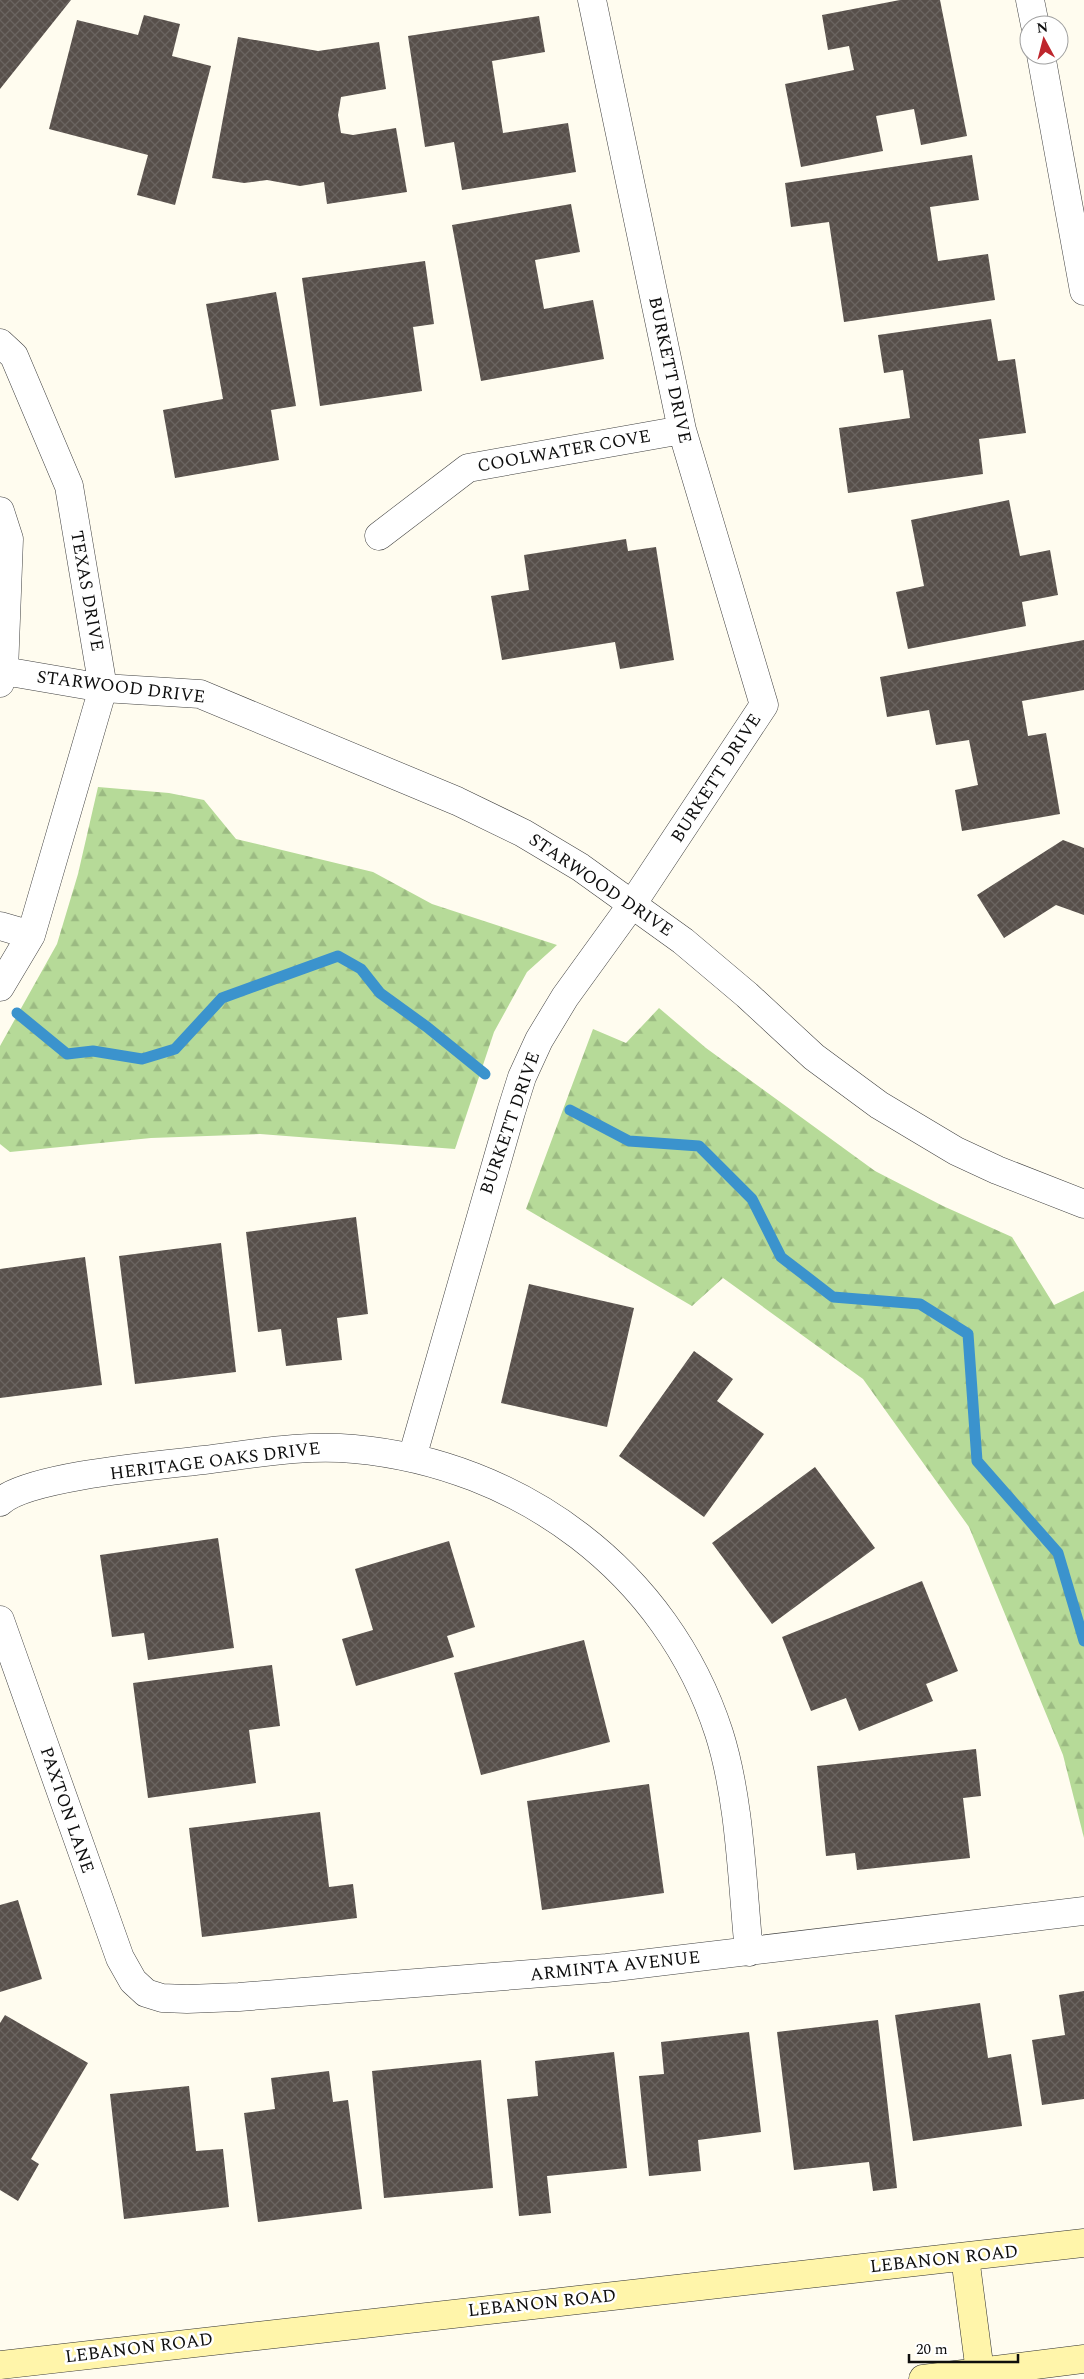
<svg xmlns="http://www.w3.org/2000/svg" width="1084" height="2379" viewBox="0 0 1084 2379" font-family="Spectral,serif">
	<defs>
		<pattern id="forest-firs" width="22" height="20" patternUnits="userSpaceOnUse" patternTransform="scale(1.25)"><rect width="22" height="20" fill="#b6da98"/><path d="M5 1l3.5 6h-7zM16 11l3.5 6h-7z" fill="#9bba82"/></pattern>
		<pattern id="building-cross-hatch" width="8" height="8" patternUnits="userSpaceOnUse" patternTransform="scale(1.25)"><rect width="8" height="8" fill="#574f4a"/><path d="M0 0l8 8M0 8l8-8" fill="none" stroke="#6a6460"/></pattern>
	</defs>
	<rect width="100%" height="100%" fill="#fffcef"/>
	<path fill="url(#forest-firs)" d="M98,787L169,793L204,800L236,839L373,872L432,904L557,945L527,972L494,1032L455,1149L260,1134L151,1138L10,1152L0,1144V1046L57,944L78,874Z
		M659,1008L706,1048L875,1171L943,1206L1012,1237L1054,1305L1084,1291V1838L1063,1755L969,1527L863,1379L723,1278L692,1306L526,1209L593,1029L626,1043Z"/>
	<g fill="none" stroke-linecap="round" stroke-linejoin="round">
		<path stroke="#3b93cd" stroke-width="11" d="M17,1013L67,1054L93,1051L142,1059L175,1049L222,998L338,956L361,969L380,993L427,1027L485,1074
			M570,1110L629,1141L699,1146L752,1199L781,1257L833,1297L920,1304L968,1334L977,1461L1058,1553L1084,1641"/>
	</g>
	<path fill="url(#building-cross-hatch)" d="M0,0H71L0,89Z
		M900,0H940L967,136L921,145L914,109L876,116L883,151L801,167L785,84L854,70L849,46L828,50L822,15Z
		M144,15L180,24L172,56L211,66L175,205L137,195L148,155L49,129L77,20L138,35Z
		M539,16L545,52L492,61L503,133L568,123L576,172L462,190L454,142L425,147L408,36Z
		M238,37L318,51L379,42L386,89L341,97L338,115L341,133L353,135L396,128L407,192L327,204L324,182L300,186L267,180L244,183L212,178Z
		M972,155L979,200L930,207L938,261L988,254L995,300L844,322L829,222L791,227L785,183Z
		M571,204L580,252L535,260L544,309L593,300L604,359L481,381L452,225Z
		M425,261L434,324L413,327L422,391L320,406L302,278Z
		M276,292L296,406L271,410L279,460L175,478L163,410L223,399L206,304Z
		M991,319L998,361L1015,359L1026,433L979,439L983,474L848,493L839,428L910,418L903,370L884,373L878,335Z
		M1009,500L1020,556L1050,550L1058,595L1022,602L1026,626L908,649L896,592L924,586L911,520Z
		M626,539L628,551L656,547L674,660L620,669L615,642L502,660L491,596L529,590L524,555Z
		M1084,640V690L1022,701L1028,736L1046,733L1060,814L962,831L955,790L978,785L969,740L936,745L929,710L887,717L880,677Z
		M1063,840L1084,848V915L1056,905L1004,938L977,895Z
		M356,1217L368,1314L337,1318L342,1360L286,1366L281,1329L258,1332L246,1232Z
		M221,1243L236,1372L135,1384L119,1256Z
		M85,1257L102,1385L0,1398V1269Z
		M529,1284L634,1308L607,1427L501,1403Z
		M694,1351L733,1379L717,1401L764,1434L704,1517L619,1456Z
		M815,1467L875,1548L772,1624L712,1543Z
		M218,1538L234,1648L148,1660L144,1633L112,1637L100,1555Z
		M449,1541L475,1627L447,1636L454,1657L356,1686L342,1639L373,1630L355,1569Z
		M922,1581L958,1671L926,1684L933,1701L859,1731L846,1698L811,1711L782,1637Z
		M584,1640L610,1742L481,1775L454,1673Z
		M272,1665L280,1726L249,1730L256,1783L148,1798L133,1683Z
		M976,1749L981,1796L963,1798L970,1858L857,1870L855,1853L826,1856L817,1766Z
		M649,1784L664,1893L542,1910L527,1801Z
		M320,1812L329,1887L353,1884L357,1918L202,1937L189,1828Z
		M18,1900L42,1979L0,1992V1905Z
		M1084,1991V2099L1042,2105L1032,2040L1065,2035L1059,1995Z
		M980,2003L988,2058L1011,2054L1022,2126L913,2141L895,2015Z
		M5,2015L88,2063L31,2159L39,2164L18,2201L0,2190V2023Z
		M878,2020L897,2188L873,2191L869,2162L794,2170L777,2032Z
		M749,2032L761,2132L698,2140L701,2171L649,2176L639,2076L664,2074L661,2042Z
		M614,2052L627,2168L547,2176L551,2213L519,2216L507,2099L538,2096L535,2061Z
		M481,2060L493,2188L384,2198L372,2071Z
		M329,2071L333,2102L348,2100L362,2209L258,2222L244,2113L275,2109L271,2078Z
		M189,2086L196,2151L223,2149L229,2207L124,2219L110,2094Z"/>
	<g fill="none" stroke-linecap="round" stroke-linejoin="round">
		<g stroke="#414141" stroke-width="29">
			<path id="minor" d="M1030,0L1035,25
				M1041,55L1084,291
				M379,536L468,468L682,430
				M412,1458L511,1112L522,1077L539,1040L565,997L633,903L764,705L682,430L592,0
				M0,1502C28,1476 161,1465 204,1460C253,1454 304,1444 354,1449C521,1464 667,1572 719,1733C740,1799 742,1882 749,1952
				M0,1620L120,1958L133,1981L146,1993L162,1998L187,1999L239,1997L607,1968L1084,1911"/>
		</g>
		<g stroke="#414141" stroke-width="29">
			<path id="tertiary" d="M0,343L14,356L69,486L103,688L31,935L0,987
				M0,511L9,539L4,671L0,683
				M4,671L103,688L200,694L457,801L523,833L580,867L683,941L747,995L814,1057L879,1105L956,1151L997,1170L1084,1204
				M0,926L31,935"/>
		</g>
		<g stroke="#303030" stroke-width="29">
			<path id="secondary" d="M965,2257L980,2372
				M0,2365L1084,2243
				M923,2379L1084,2359"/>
		</g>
		<use href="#minor" stroke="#fff" stroke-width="28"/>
		<use href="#tertiary" stroke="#fff" stroke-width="28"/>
		<use href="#secondary" stroke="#fff5aa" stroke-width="28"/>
	</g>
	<g text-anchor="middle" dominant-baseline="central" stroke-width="5" stroke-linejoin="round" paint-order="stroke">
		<g font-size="18" fill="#0e0e0e" stroke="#fff">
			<text transform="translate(670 370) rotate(78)">BURKETT DRIVE</text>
			<text transform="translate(564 451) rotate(-10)">COOLWATER COVE</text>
			<text transform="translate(87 591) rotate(80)">TEXAS DRIVE</text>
			<text transform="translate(121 687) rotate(7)">STARWOOD DRIVE</text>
			<text transform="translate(716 778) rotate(-57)">BURKETT DRIVE</text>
			<text transform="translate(601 885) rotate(34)">STARWOOD DRIVE</text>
			<text transform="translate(510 1123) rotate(-71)">BURKETT DRIVE</text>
			<text transform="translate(215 1461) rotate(-7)">HERITAGE OAKS DRIVE</text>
			<text transform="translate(67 1810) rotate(71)">PAXTON LANE</text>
			<text transform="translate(615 1966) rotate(-6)">ARMINTA AVENUE</text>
			<text transform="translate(944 2259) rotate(-6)">LEBANON ROAD</text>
			<text transform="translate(542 2303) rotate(-6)">LEBANON ROAD</text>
			<text transform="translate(139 2348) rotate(-7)">LEBANON ROAD</text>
		</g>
	</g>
	<g transform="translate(1044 40) rotate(353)"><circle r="24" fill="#ffffff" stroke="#9f9f9f"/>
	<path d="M0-4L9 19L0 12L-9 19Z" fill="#be262d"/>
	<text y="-8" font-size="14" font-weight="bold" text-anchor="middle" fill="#0e0e0e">N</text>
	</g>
	<path d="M909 2354v8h109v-8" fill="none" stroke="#0e0e0e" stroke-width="2.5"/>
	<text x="916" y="2354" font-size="15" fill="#0e0e0e" stroke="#ffffff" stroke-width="4" paint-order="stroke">20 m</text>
</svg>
